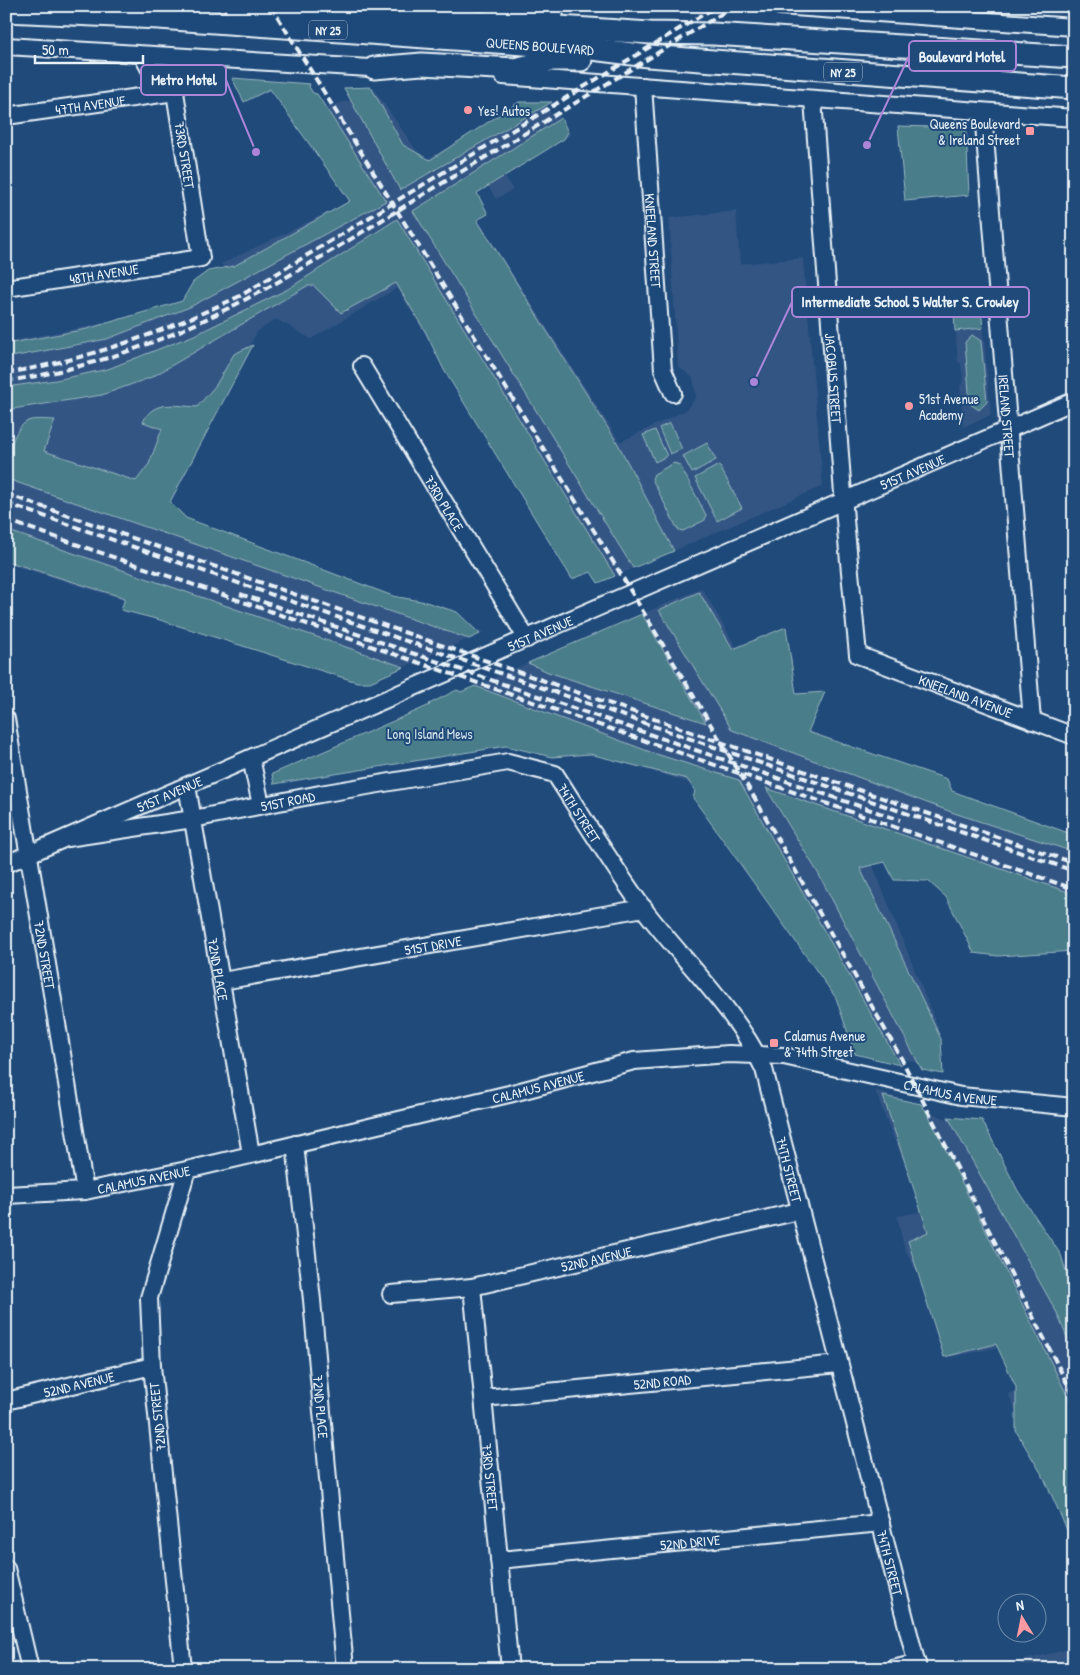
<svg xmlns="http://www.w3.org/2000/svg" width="1080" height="1675" viewBox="0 0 1080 1675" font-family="'Patrick Hand',sans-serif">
	<rect width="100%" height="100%" fill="#1f4a7a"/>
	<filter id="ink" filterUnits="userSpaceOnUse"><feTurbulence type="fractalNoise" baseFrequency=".02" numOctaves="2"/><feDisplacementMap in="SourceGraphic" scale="10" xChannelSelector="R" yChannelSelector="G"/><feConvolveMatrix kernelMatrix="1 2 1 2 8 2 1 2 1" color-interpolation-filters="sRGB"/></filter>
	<g filter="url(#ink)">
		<path fill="#325584" d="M270,82L309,85L323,108L350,100L373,88L424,161L527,101H542L553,116L561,117L570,135L504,175L513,190L496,199L488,186L477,193L488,214L478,220L620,442L686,410L696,397L693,378L678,366L669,218L736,211L740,264L803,258L823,486L600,583L592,566L572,575L397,288L311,339L276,319L257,332L163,507L189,526L484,632L377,679L6,563V342L95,325L180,303L234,279L221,264L349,202Z
			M981,309L991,415L963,427L960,385L963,384L961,363H958L954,312Z
			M702,588L778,719L945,781L940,793L1074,840V951L978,953L943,879L868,853L938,1028L943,1071L901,1058L859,1052L840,994L693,784L433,704Z
			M875,1090L952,1121L1074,1300V1535L1008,1394L1023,1387L1001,1347L951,1357L931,1300L904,1247L897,1216L925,1211L887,1123Z
			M1074,1648V1669H1008L1017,1668L1023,1660Z"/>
		<path fill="#4a7d89" stroke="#99b7c0" d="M232,78L310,84L309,87L313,93L317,94L386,201L190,307L107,339L6,358V344L87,329L182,301L193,282L208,271L234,266L350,201L270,89L244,102Z
			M371,87L403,145L430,160L519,102H552L400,190L344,88Z
			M561,118L568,132L564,139L477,193L488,214L477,220L618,444L674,551L633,568L413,211Z
			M898,126L966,128L969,195L905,201Z
			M397,219L615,576L598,583L591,572L572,579L444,370L425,331L396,283L341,313L314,286H307L152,377L102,395L6,410V387L56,380L108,369L197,334L288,289Z
			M981,309L983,328L955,331L954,312Z
			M972,335L981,341L987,402L979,410L970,404L965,342Z
			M253,345L170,502L186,518L393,596L426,602L457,612L480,634L469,639L10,480C3,465 12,428 28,421C35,418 48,420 55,420L44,451L136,481L149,464L162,429L143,422C153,399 176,406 197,407L216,385L234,354Z
			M670,423L682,449L670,454L659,428Z
			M655,430L667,456L655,462L643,435Z
			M707,443L716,460L692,473L683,456Z
			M674,463L680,465L706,515L705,520L683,531L678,530L652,479L654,474Z
			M719,465L742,508L717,521L695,478Z
			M6,530L404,667L370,682H357L160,620L121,610L125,598L6,561Z
			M699,592L733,649L786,627L796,694L825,692L808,732L947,779L952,791L1074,835V852L954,813L732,730L659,610Z
			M642,614L706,723L548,672L528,663Z
			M475,686L653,753L739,780L900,1065L855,1054L836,998L693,798L695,791L687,779L590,754L552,757L506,746L274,784L272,774L430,705L429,704L457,690L461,692Z
			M766,788L1074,894V951L998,956L974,953L946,897L928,881L894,880L885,862L860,868L941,1039L943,1074L922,1070L818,873Z
			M883,1096L921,1104L928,1114L1074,1409V1529L1067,1530L1044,1478L1016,1431V1387L996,1344L944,1357L908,1241L928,1232Z
			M948,1117L982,1120L1018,1191L1061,1255L1074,1297V1355L1057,1313Z"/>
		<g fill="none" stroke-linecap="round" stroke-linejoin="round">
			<g stroke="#e8f1f8" stroke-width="20">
				<g id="minor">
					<path d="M780,6L1074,27"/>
					<path d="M6,46L386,69"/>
					<path d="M142,55L163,93"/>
					<path d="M503,76L1074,118"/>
					<path id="s1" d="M643,86L663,370L673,393"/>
					<path id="s2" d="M813,100L845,520L858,655L1074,736"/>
					<path id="s3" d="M983,112L1032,721"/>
					<path id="s4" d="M6,116L175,92"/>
					<path id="s5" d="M6,288L201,258L175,92L198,59"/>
					<path id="s6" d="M362,366L527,639"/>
					<path id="s7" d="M6,719L85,1191"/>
					<path d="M251,758L261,805"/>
					<path id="s8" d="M187,786L251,1154"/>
					<path id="s9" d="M67,838L193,819L320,794L508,762L555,774C584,819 612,865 643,908C683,961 735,1008 764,1069L918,1669"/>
					<path id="s10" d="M6,864L1074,401"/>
					<path id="s11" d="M222,981L644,908"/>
					<path id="s12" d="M295,1144L312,1300L345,1669"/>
					<path id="s13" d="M6,1195L85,1191L187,1170L509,1094L634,1061L729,1054L784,1056L961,1096L1074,1107"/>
					<path id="s14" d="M472,1287L510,1669"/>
					<path id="s15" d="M391,1294L472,1287L799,1211"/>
					<path id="s16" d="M484,1398L839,1364"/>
					<path id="s17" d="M6,1401L152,1366"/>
					<path id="s18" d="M499,1560L881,1523"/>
					<path d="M6,1568L30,1669"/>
					<path d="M183,1669L152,1366L149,1298L187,1170"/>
					<path d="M893,1669L917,1663"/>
				</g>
			</g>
			<g stroke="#e8f1f8" stroke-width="25">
				<g id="major">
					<path d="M236,6L650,33L713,34L1074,57"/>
					<path d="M494,6L552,14"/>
					<path id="s19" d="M6,11L159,18L592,49L648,56L1074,88"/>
					<path d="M374,68L422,64L515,69L552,60H581"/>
				</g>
			</g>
			<use href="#minor" stroke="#1f4a7a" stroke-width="16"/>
			<use href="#major" stroke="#1f4a7a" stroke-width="21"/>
			<path stroke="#e8f1f8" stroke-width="4" stroke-dasharray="8 4" stroke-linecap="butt" d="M271,6L620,573L757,802L901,1058L1074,1397
				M6,373C91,359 163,332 240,296L717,6
				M6,381C168,358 290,276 426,193C529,131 632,69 734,6
				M6,494L847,786L1074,863
				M6,503L1074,871
				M6,520L1074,889
				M240,594L900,820"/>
		</g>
	</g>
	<g fill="#ff9aa2" stroke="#1f4a7a" stroke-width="2">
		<circle cx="468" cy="110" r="5"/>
		<rect x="1025" y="126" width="10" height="10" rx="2.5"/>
		<circle cx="909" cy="406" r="5"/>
		<rect x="769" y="1038" width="10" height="10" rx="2.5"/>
	</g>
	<g text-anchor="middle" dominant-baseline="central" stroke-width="4" stroke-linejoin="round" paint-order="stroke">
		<g fill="#1f4a7a" stroke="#acbfd2" stroke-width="1">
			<rect x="309" y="20.5" width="38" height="19" rx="4"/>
			<rect x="824" y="62.5" width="38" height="19" rx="4"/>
		</g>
		<g font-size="12" font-weight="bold" fill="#e8f1f8">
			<text x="328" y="30">NY 25</text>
			<text x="843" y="72">NY 25</text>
		</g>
		<g font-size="14" fill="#e8f1f8" stroke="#1f4a7a">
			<text stroke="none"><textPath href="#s19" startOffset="535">QUEENS BOULEVARD</textPath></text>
			<text stroke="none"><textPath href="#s4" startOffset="85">47TH AVENUE</textPath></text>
			<text transform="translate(185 155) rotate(81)">73RD STREET</text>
			<text stroke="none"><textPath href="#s1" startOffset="155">KNEELAND STREET</textPath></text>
			<text stroke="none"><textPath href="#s5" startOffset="99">48TH AVENUE</textPath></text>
			<text stroke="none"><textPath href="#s2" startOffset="279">JACOBUS STREET</textPath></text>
			<text stroke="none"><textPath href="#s3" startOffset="305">IRELAND STREET</textPath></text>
			<text stroke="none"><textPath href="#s10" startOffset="988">51ST AVENUE</textPath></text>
			<text stroke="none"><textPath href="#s6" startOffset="160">73RD PLACE</textPath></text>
			<text stroke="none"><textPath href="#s10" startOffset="582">51ST AVENUE</textPath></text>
			<text stroke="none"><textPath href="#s2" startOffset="672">KNEELAND AVENUE</textPath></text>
			<text stroke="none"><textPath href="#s10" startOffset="178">51ST AVENUE</textPath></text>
			<text stroke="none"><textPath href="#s9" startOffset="224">51ST ROAD</textPath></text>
			<text stroke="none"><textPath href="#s9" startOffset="542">74TH STREET</textPath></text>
			<text stroke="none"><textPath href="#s11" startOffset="214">51ST DRIVE</textPath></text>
			<text stroke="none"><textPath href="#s7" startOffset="239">72ND STREET</textPath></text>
			<text stroke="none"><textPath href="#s8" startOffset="186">72ND PLACE</textPath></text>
			<text stroke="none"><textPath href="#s13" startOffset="544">CALAMUS AVENUE</textPath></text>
			<text stroke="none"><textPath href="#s13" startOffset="964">CALAMUS AVENUE</textPath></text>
			<text stroke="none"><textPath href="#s9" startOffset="962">74TH STREET</textPath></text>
			<text stroke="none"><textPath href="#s13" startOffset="139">CALAMUS AVENUE</textPath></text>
			<text stroke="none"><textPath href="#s15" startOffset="209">52ND AVENUE</textPath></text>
			<text stroke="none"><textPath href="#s16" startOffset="179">52ND ROAD</textPath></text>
			<text stroke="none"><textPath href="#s17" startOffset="75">52ND AVENUE</textPath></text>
			<text stroke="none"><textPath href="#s12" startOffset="264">72ND PLACE</textPath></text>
			<text transform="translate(157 1417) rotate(-96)">72ND STREET</text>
			<text stroke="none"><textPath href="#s14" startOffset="191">73RD STREET</textPath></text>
			<text stroke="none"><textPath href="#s18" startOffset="192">52ND DRIVE</textPath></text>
			<text stroke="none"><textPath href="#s9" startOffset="1368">74TH STREET</textPath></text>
		</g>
		<g font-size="14" fill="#e8f1f8" stroke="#1f4a7a" text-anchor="start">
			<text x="478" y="110">Yes! Autos</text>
			<text x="1020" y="123" text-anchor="end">Queens Boulevard<tspan x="1020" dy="16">&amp; Ireland Street</tspan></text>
			<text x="919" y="398">51st Avenue<tspan x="919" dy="16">Academy</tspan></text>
			<text x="784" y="1035">Calamus Avenue<tspan x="784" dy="16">&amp; 74th Street</tspan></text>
		</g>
		<g font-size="14" fill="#d0e0e7" stroke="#1f4a7a">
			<text x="430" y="733">Long Island Mews</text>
		</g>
	</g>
	<path fill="none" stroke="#ac85d9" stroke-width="2" d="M867 145L909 56M256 152L226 80M754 382L792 302"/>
	<g fill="#ac85d9" stroke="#1f4a7a" stroke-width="2">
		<circle cx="867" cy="145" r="5"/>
		<circle cx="256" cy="152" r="5"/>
		<circle cx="754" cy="382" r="5"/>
	</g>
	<g fill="#1f4a7a" stroke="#ac85d9" stroke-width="2">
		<rect x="909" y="41" width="107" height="30" rx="5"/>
		<rect x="141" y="65" width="85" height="30" rx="5"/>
		<rect x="792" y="287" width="237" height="30" rx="5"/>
	</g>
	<g font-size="15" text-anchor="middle" font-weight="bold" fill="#e8f1f8">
		<text x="962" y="62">Boulevard Motel</text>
		<text x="184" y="85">Metro Motel</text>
		<text x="910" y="307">Intermediate School 5 Walter S. Crowley</text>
	</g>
	<rect width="1080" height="1675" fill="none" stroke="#1f4a7a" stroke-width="25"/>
	<rect x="12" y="12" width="1055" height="1650" fill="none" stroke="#e8f1f8" stroke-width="2" filter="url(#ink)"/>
	<g transform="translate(1022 1618) rotate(350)"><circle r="24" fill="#1f4a7a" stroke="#6f8dac"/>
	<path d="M0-4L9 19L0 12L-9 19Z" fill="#ff9aa2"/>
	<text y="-8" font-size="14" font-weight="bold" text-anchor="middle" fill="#e8f1f8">N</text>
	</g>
	<path d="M35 55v8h108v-8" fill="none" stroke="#e8f1f8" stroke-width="2.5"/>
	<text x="42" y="55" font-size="15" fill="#e8f1f8" stroke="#1f4a7a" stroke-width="4" paint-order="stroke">50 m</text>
</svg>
